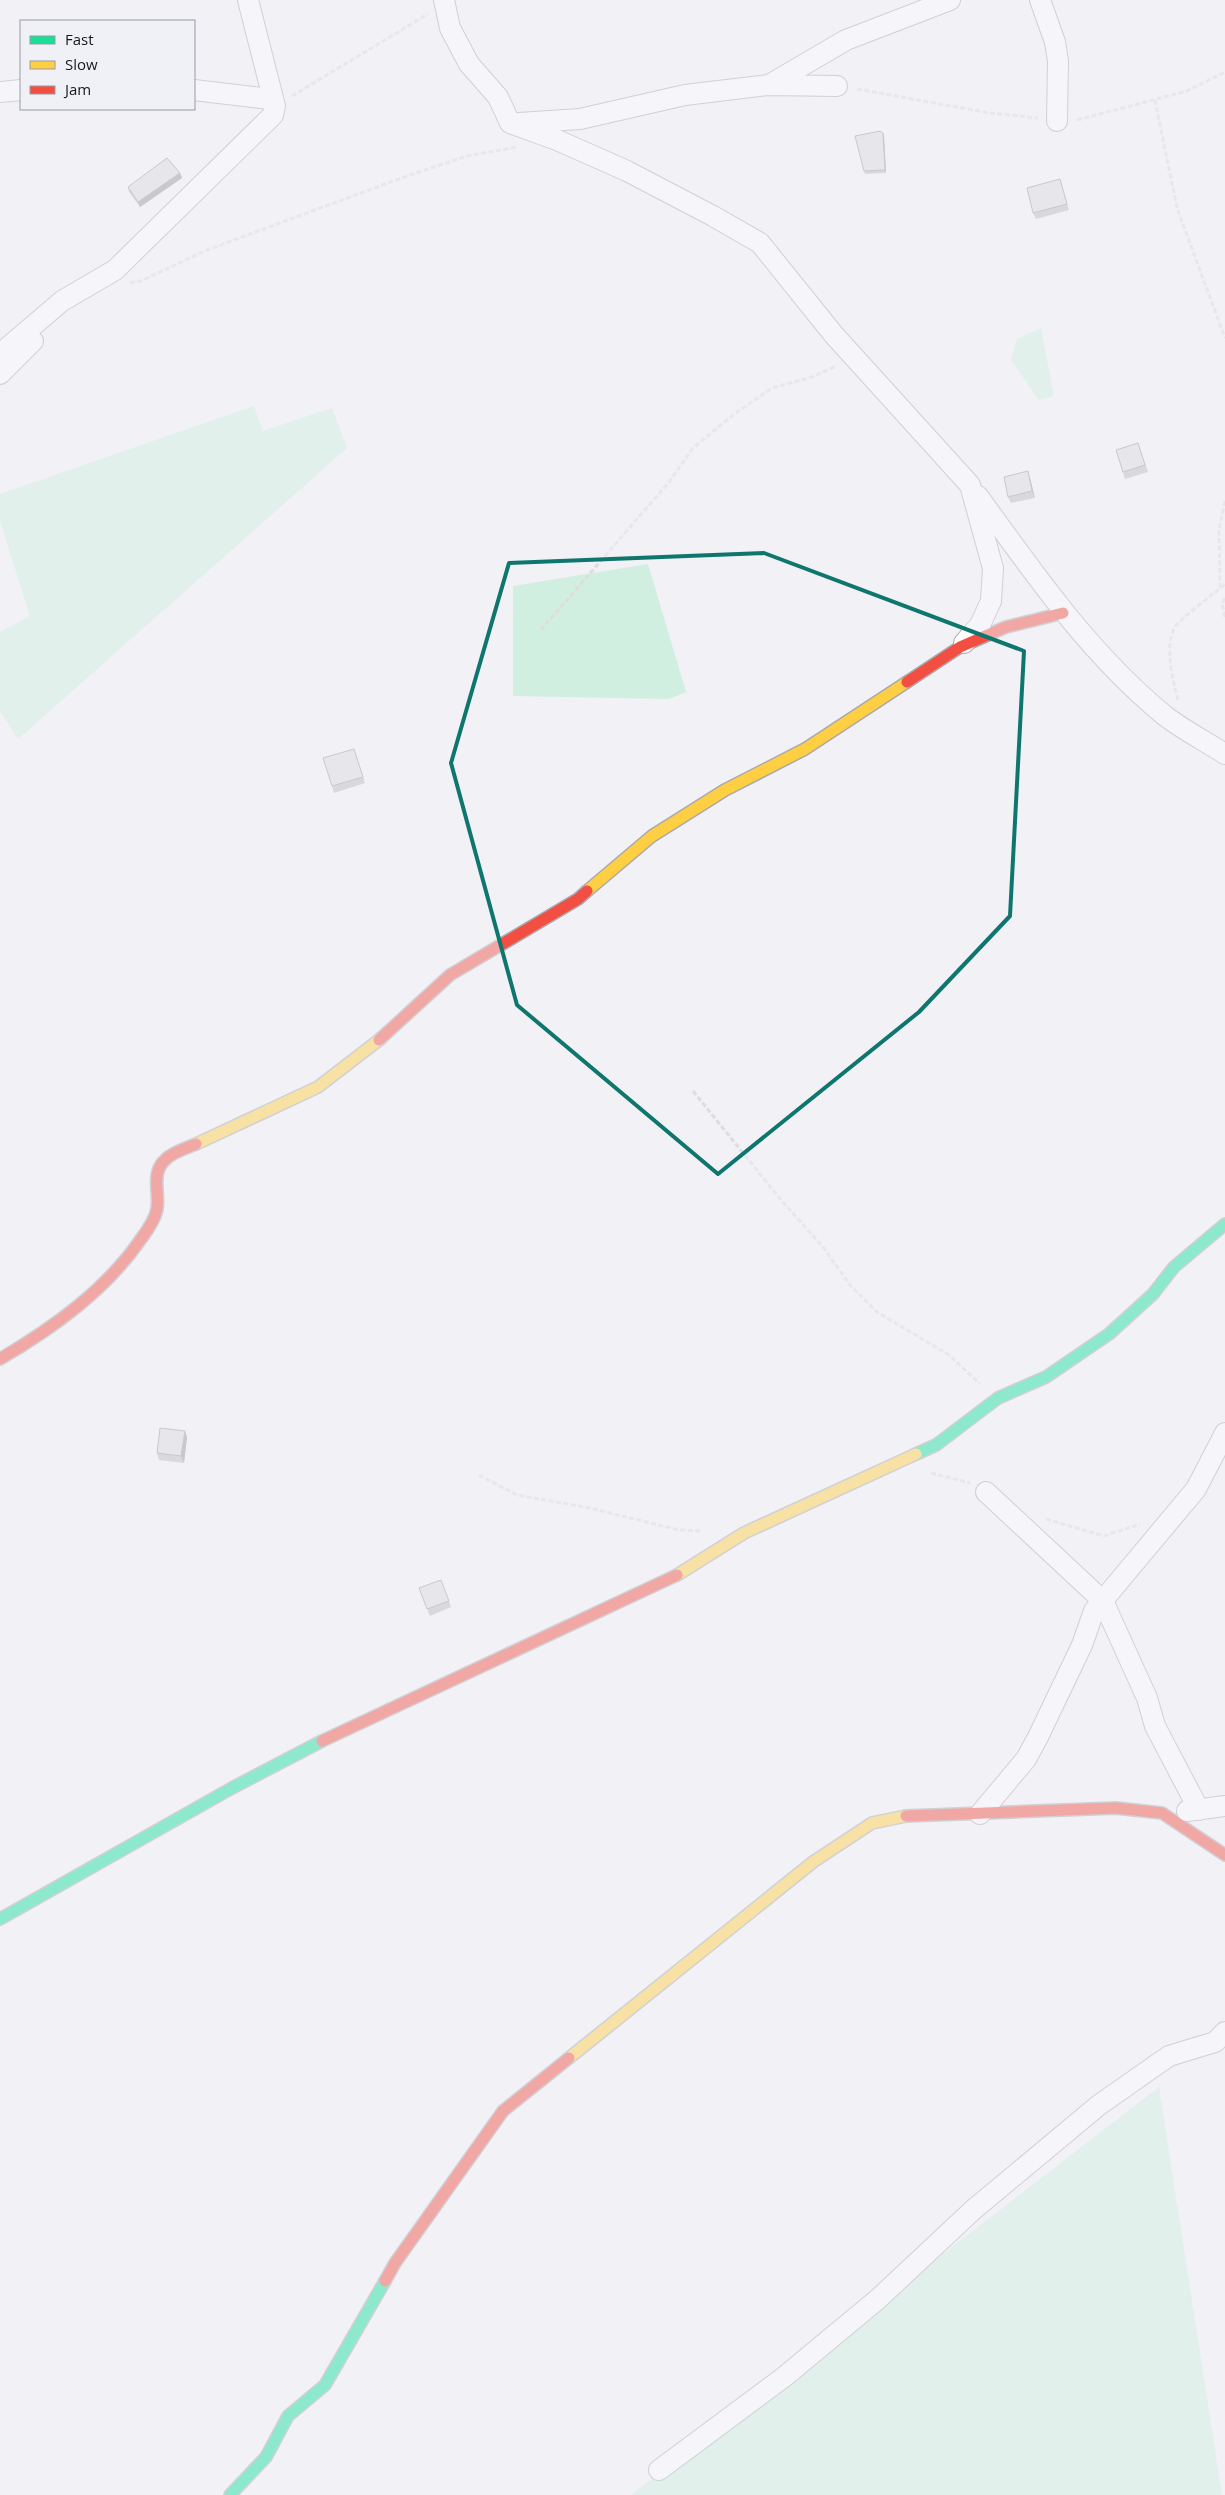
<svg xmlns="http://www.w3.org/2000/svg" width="1225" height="2495" viewBox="0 0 1225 2495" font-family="'Open Sans',sans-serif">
	<rect width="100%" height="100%" fill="#f1f1f6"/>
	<path fill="#d1efe1" d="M1041,328L1054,396L1039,400L1011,360L1017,339Z
		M254,406L263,431L332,408L347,448L18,739L0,711V632L30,616L0,521V494Z
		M648,564L686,692L669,699L513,696V586Z
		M1159,2087L1222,2495H631Z"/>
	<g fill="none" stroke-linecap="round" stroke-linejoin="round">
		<g stroke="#a9a9ad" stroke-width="22">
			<path id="street" d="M444,0L450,28L469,64L498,97L510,123L557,140L627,171L713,216L760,243L834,335L970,485L993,568L991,601L980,625L964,643
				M1040,0L1055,42L1058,61L1057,121
				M769,85L846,40L950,0
				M194,90L270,99L273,100L275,106
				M0,92L21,90
				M519,123L580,119L685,95L768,85L837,86
				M0,354L62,301L115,270L273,115L275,106L248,0
				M0,374L33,341
				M978,496C1035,575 1089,653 1164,715C1183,730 1205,741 1225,754
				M986,1492L1103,1601L1147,1698L1155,1726L1199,1810
				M1187,1811L1225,1806
				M980,1814L1026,1759L1038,1737L1082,1645L1094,1611L1196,1489L1225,1433
				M659,2470L784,2377L878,2299L973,2210L1099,2105L1169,2056L1215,2042L1225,2032"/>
		</g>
		<g stroke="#a9a9ad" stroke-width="14">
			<path id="fast" d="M916,1454L936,1445L998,1398L1046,1377L1109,1334L1153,1294L1174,1267L1225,1224
				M0,1919L232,1788L322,1741
				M230,2495L266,2457L288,2416L325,2385L385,2281"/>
		</g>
		<g stroke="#a9a9ad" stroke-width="14">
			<path id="slow" d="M587,891L652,836L725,790L805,749L907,682
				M196,1144L318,1087L379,1040
				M677,1575L744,1533L916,1454
				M569,2058L813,1862L872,1823L906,1816"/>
		</g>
		<g stroke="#a9a9ad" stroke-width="14">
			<path id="jam" d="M907,682L960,647L1006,627L1063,613
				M379,1040L450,975L578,899L587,891
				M0,1359C53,1328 106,1290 141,1239C147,1231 155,1220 157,1209C160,1192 150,1173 166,1159C173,1152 187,1148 196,1144
				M322,1741L677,1575
				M906,1816L1116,1808L1162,1813L1225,1855
				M385,2281L395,2263L503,2111L569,2058"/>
		</g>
		<path stroke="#ddd" stroke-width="3" stroke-dasharray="5 2.5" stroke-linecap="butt" d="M857,89L990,113L1038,118
			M292,96L428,14
			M1155,100L1177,208L1225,338
			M1077,120L1187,91L1225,72
			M130,283L141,281L207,250L407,176L467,156L517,147
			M1220,588L1219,530L1225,501
			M1225,598L1222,604L1225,618
			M541,630L669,482L693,448L733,415L772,388L812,377L836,366
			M1178,700C1173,681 1164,645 1175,627C1181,618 1215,593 1225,584
			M693,1091L781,1200L823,1247L850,1285L877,1312L949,1355L980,1384
			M931,1473L970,1483
			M479,1475L517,1495L590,1508L679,1530L701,1531
			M1046,1519L1104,1536L1140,1524"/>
		<use href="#street" stroke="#fdfdfe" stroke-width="20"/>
		<use href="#fast" stroke="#16e098" stroke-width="11"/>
		<use href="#slow" stroke="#ffcf43" stroke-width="11"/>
		<use href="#jam" stroke="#f24e42" stroke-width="11"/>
	</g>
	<path fill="#bbbbbe" d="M883,133L884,136L886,173L865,174L864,171Z
		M180,173L182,178L140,207L129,192L128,187Z
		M1060,179L1069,210L1036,219L1033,213Z
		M1138,443L1148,472L1125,479L1116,450Z
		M1030,478L1035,498L1011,503L1008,497Z
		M354,749L365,783L334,793L332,786Z
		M187,1437L184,1463L159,1460L157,1453Z
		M441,1580L451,1607L430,1616L419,1588Z"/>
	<path fill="#99999b" d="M883,133L884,136L886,173L885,170Z
		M180,173L182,178L140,207L138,202Z
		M1028,471L1030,478L1035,498L1032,491Z
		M185,1431L187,1437L184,1463L181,1456Z"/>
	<path fill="#dadadd" stroke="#99999b" d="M880,131L883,133L885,170L864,171L855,136Z
		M167,158L180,173L138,202L128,187Z
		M1060,179L1067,204L1033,213L1027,188Z
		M1138,443L1145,465L1123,472L1116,450Z
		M1028,471L1032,491L1008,497L1004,477Z
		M354,749L363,777L332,786L323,758Z
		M160,1428L185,1431L181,1456L157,1453Z
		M441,1580L449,1601L427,1609L419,1588Z"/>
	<path d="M0 0H1225V2495H0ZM764,553L1024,651L1010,916L919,1012L718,1174L517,1005L451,763L509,563Z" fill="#f1f1f6" fill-opacity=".55" fill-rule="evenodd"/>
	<path fill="none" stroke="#0f766e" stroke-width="4" stroke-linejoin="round" d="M764,553L1024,651L1010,916L919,1012L718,1174L517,1005L451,763L509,563Z"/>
	<rect x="20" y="20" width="175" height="90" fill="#f0f0f7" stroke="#9a9a9f"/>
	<rect x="30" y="36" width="25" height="8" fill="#16e098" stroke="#9a9a9f"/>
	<text x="65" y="45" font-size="15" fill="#18181a">Fast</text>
	<rect x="30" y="61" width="25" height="8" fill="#ffcf43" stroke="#9a9a9f"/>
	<text x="65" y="70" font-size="15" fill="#18181a">Slow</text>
	<rect x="30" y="86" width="25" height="8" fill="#f24e42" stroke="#9a9a9f"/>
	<text x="65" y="95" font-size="15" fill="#18181a">Jam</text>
</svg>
